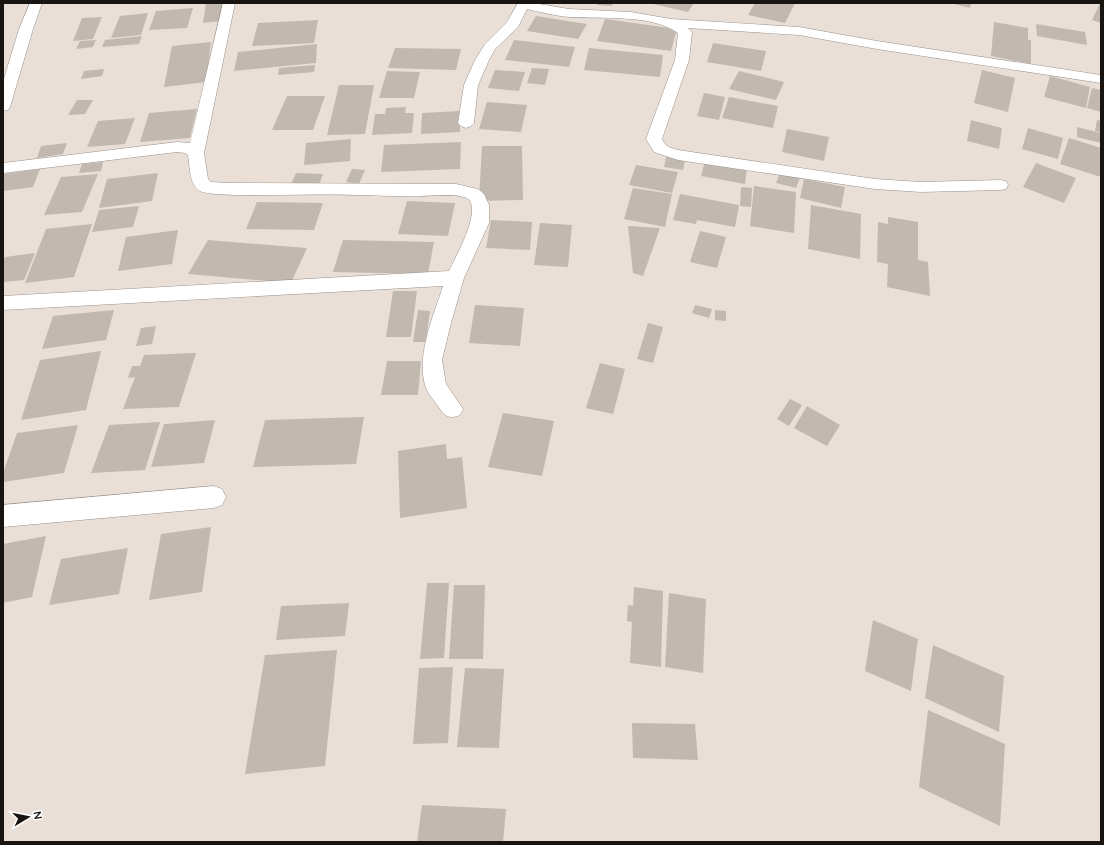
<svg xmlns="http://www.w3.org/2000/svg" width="1104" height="845" viewBox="0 0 1104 845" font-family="Quicksand,sans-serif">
	<rect width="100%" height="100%" fill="#e9dfd7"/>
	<path fill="#c1b8b0" d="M206,3H222L221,21L203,23Z
		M598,3H613L612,6L597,5Z
		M649,3H694L688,12Z
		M755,3H795L785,23L748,15Z
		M950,3H971L970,8Z
		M1100,3H1101V23L1092,20Z
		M193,8L187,28L149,30L156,11Z
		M148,13L141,35L111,38L120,16Z
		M536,16L587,24L578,39L527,31Z
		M102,17L93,39L73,41L82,18Z
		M605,19L677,29L671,51L597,41Z
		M318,20L314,43L252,46L258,23Z
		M994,22L1028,28V40H1031V64L991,56Z
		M1036,24L1085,32L1087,45L1037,36Z
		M142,36L139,44L102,47L105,40Z
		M96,40L93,47L76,49L80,41Z
		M514,40L575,47L569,67L505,60Z
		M211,42L206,82L164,87L172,46Z
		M713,43L766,51L761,71L707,62Z
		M317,44L316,63L234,71L238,52Z
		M395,48L461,49L456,70L388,68Z
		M589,48L663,55L660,77L584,70Z
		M315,65L314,72L278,75L279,68Z
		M532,68L549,69L545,85L527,83Z
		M104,69L102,76L81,79L84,71Z
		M495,70L525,72L519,91L488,88Z
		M982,70L1015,78L1008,112L974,103Z
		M387,71L420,72L414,98H379Z
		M739,71L784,82L776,100L729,89Z
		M1050,76L1090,87L1086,108L1044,97Z
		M339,85H374L365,134L327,135Z
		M1092,88L1101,90V112L1087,108Z
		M704,93L725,97L719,120L697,116Z
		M287,96H325L313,130H272Z
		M729,97L778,106L773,128L722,118Z
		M77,100H93L85,114L68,115Z
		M487,102L527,105L521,132L479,129Z
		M406,107L405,113H414L412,133L372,135L375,114H385L386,108Z
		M197,109L190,138L140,142L149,113Z
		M460,111V132L421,134L422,113Z
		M135,118L125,144L87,147L98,121Z
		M971,120L1002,128L999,149L967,141Z
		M1097,120L1101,121V132L1095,131Z
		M1077,127L1101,133V143L1077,137Z
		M1028,128L1063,138L1058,159L1022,149Z
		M787,129L829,137L824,161L782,152Z
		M1069,138L1101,148V177L1060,164Z
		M351,139L350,161L304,165L306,143Z
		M461,142L460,169L381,172L384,145Z
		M67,143L63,154L37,158L41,146Z
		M482,146H522L523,200L479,201Z
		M666,157L685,160L683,170L664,167Z
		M705,161L747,169L745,184L701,176Z
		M103,162L101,171L79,173L82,164Z
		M1036,163L1076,178L1064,203L1023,187Z
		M636,165L678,172L672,193L629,185Z
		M40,169L33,187L3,191V174Z
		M352,169L365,170L359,184L346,182Z
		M158,173L152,201L99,208L107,179Z
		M296,173L323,174L319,185L291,184Z
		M780,173L800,178L796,188L776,183Z
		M98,174L82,212L44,215L61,177Z
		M804,179L845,187L841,208L800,198Z
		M754,186L796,192L794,233L750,226Z
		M741,187L752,188L751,207L740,206Z
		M633,188L672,194L665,227L624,219Z
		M680,194L739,205L735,227L697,220L696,224L673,220Z
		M407,201L455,203L448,236L398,234Z
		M257,202L323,203L314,230L246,229Z
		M811,205L861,214L860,259L808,249Z
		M139,206L133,227L92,232L99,210Z
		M888,217L918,222V260L928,262L930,296L887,287L888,264L877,262L878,222L888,224Z
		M491,220L532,222L530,250L486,248Z
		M540,223L572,225L568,267L534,265Z
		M92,224L74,277L25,283L46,229Z
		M628,226L660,228L643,276L633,273Z
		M178,230L172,264L118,271L126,237Z
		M700,231L726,237L717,268L690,262Z
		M208,240L307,248L291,283L188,274Z
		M343,240L434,242L428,274L333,272Z
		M35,253L24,280L3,282V262L5,257Z
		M393,291H417L411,337H386Z
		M475,305L524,308L520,346L469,343Z
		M695,305L712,309L709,318L692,313Z
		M114,310L106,340L42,349L53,316Z
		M418,310L430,311L426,342H413Z
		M715,310L726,311V321L715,320Z
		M648,323L663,327L653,363L637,359Z
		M156,326L152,344L136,346L141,328Z
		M101,351L86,410L21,420L40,360Z
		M196,353L179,407L123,409L135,377L128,378L132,366H140L144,355Z
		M387,361H421L418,395H381Z
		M600,363L625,369L613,414L586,408Z
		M790,399L802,405L789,426L777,419Z
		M807,406L840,425L827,446L794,428Z
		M503,413L554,421L542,476L488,467Z
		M364,417L356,464L253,467L265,420Z
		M215,420L204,463L151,467L164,424Z
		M160,422L145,470L91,473L109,425Z
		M78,425L64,473L3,482V473L17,433Z
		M446,444L447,459L462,457L467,508L400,518L398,451Z
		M211,527L202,592L149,600L161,534Z
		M46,536L32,597L3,603V544Z
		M128,548L119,594L49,605L61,559Z
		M427,583H449L444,658L420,659Z
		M454,585H485L483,659H449Z
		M634,587L663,591L661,667L630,663L632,622L627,621L628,605L633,606Z
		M669,593L706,599L703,673L665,667Z
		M349,603L345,636L276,640L281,606Z
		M873,620L918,639L911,691L865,671Z
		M933,645L1004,676L999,732L925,698Z
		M337,650L325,766L245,774L265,655Z
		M453,667L448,743L413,744L419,668Z
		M465,668L504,669L499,748L457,747Z
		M928,710L1005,744L1000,826L919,787Z
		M632,723L695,724L698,760L633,758Z
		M422,805L506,809L503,842H417Z"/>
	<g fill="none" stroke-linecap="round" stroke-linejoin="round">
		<g stroke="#9a918a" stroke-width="1">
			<path id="minor" d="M30,3H42L33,29L10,107L8,110L3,111V82L19,29Z
				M223,3H235L204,153L208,179L211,182L230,183L456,184L478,189L484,194L489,205V223L464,278L451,323L442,360L446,384L463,409L460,415C448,420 444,415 438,406C434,400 428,394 426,388C415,357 434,315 443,286L3,310V296L449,271C456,256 479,216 470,201C465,192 430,196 421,196C399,197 378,195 357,195C327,194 297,195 266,195C254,195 210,196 200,191C189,184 190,167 188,155L185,153L177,152L3,173V163L177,142L190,143Z
				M518,3H533L569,9L631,12L671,19L799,27L877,41L1101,75V83L877,49L799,35L688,28L692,32L689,60L662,139C665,147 671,148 678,150L875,179L921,182L1000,180L1006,181L1008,185L1006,189L1000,190L921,192L875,189L678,160L654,152L646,139L675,60L678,33C652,14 602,19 570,17C555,16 541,12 527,9L518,27L495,49L489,60L478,85L474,123L471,126L466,128L461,126L458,123L464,85L475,60L485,44L507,22Z
				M214,486L222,489L226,497L222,505L214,508L3,527V505Z"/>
		</g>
		<use href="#minor" fill="#fff" fill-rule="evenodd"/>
	</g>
	<rect width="1104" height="845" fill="none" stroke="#171411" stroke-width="8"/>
	<g transform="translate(28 817) rotate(80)" stroke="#ffffff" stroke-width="3" paint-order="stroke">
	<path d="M0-3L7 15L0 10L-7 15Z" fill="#171411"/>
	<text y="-6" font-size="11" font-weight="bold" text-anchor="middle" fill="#171411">N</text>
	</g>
</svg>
